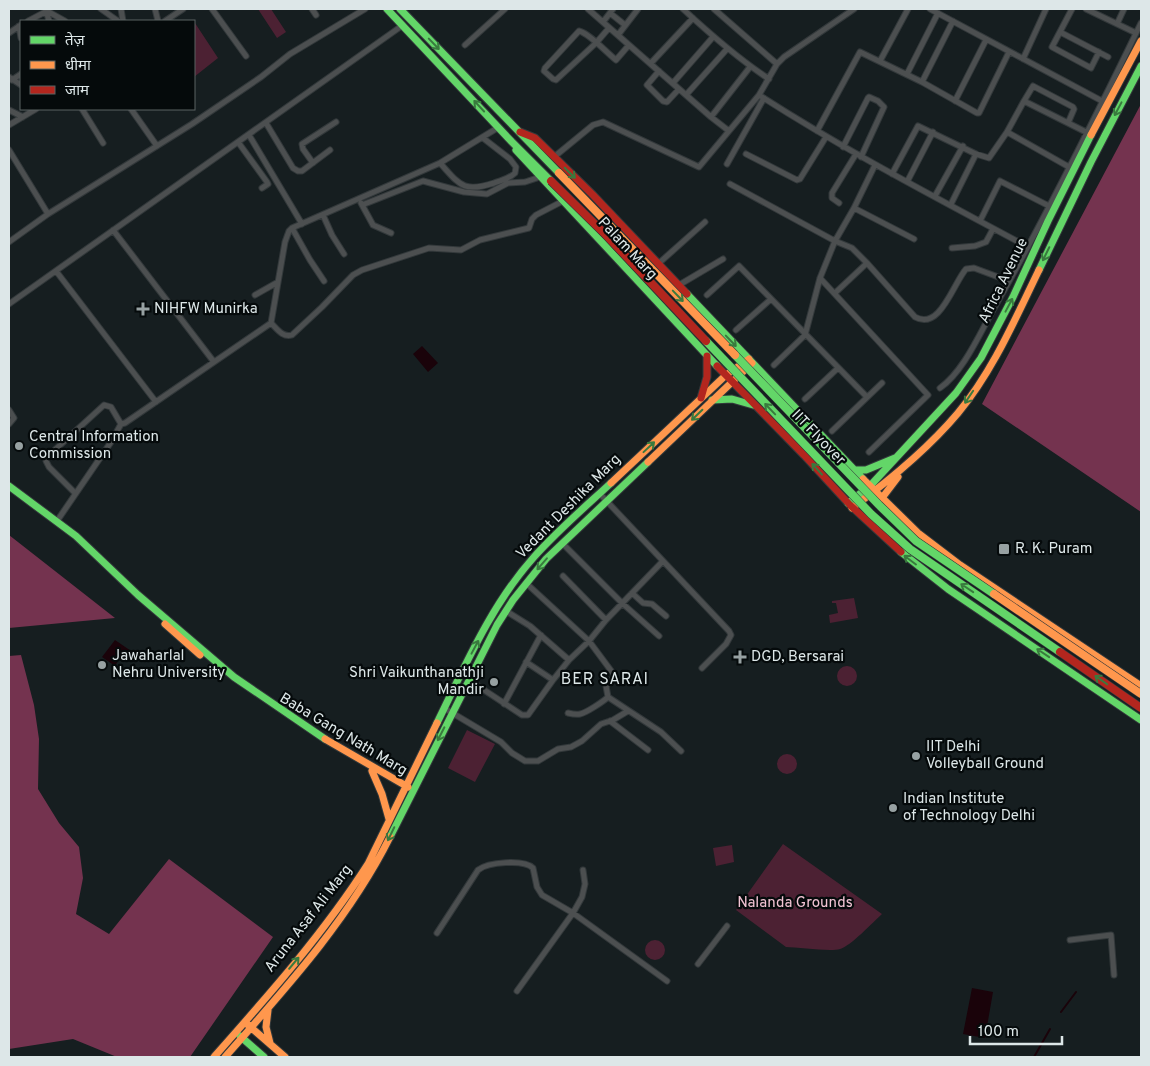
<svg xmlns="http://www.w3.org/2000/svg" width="1150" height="1066" viewBox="0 0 1150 1066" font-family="Overpass,'Noto Sans Devanagari',sans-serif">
	<rect width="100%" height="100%" fill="#161e20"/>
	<path fill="#4c2133" d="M258,9H271L286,32L277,38Z
		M193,20L218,58L194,77V21H192Z
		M854,598L858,618L830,623L829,615L838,613L836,603H832V601Z
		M837 676a10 10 0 1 1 20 0a10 10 0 1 1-20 0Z
		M467,730L495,744L475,782L448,768Z
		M777 764a10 10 0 1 1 20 0a10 10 0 1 1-20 0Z
		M783,844L882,914C873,922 851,946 840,949C830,952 798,947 786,947L736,910Z
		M732,845L734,862L716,866L713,848Z
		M645 950a10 10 0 1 1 20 0a10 10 0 1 1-20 0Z"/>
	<path fill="#74334f" d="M1141,104V512L982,404Z
		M9,535L115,618L9,628Z
		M21,655L34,705L39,739L38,789L59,823L79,847L83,878L76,914L109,934L169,859L273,937L190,1057H117L73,1039L9,1049V656Z"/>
	<path fill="#1a030a" d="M422,346L438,363L428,372L413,354Z
		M115,640L134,653L128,661L121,656L115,666L102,657Z
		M972,988L993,992L985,1038L963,1034Z"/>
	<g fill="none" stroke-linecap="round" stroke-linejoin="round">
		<path stroke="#1a030a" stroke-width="2" d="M1061,1012L1076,992
			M1034,1057L1050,1029"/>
		<g stroke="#33393b" stroke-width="7">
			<path id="street" d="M101,9L118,21
				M121,9L123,21
				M155,9L158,21
				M212,9L246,56
				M312,9L316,15
				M588,9L711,117L729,131
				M683,9C710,34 737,58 769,79
				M714,9L777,64
				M930,9L1102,101
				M1072,9L1052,47L1091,68L1099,52
				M1086,9L1136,33
				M46,10L49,21
				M610,13L625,25
				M28,21L47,11L65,21
				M165,21L183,9
				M603,22L613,9
				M1117,24L1124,9
				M19,26L21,38
				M609,28L596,43L556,80L553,79L544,71L545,68L579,31C589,33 607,53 616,60L629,45
				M1060,32L1108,57
				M9,33L21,25
				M618,35L638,9
				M465,45L505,9
				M1023,59L1046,9
				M880,61L908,9
				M651,63L693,18
				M659,71L647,85L663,101L667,102L679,89
				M907,74L938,13
				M9,77L21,85
				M12,80L21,74
				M922,82L953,21
				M673,83L713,37
				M686,95L727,49
				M759,95C846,151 937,198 1028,247
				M955,101L986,40
				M1024,101L1033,86L1073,107L1074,109L1068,123
				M82,109L103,143
				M131,109L157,146
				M9,110L23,117
				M711,117L750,67
				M266,123L293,168L298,171H302L330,150
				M9,125L36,109
				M817,131L860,52L922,82L977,113H979L1009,52
				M1007,132L1069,167
				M249,135L302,224
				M238,142L267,182L268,184L262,188
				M843,147L868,98L869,97L878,101L884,107L861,157
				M9,150L48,214
				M746,154L797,180L800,179L826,137
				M554,157L593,125L603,122L699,167L759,95L777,64L784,57L854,9
				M313,163L303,149L302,144L336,122
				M440,163C460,185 463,193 494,183C502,180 509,179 515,173L516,167L510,159L483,138
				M727,164L764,98
				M892,174L918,126L976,154L989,158L1007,132L1024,101L1086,132
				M907,182L933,132
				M730,184L835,241L852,248L867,263
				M935,196L963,146
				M361,203L373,225L391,233
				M839,203L832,198V193L856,154
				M951,204L976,154
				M362,205L423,181L464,192L487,194L508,183L525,182L540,177
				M854,208L914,239
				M323,215L332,235L344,254
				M980,221L1000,181L1049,206
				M292,228L310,260L324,281
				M113,230L214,362
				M9,242L48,214L192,124L261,77L290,54L365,9
				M952,248L975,246L986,242L993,229
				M658,264L705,222
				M56,271L156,402
				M820,278L928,395L869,452
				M679,285L723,259
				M835,293L867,263L915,317C940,331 953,284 966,269L974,268L1009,281
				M255,295L278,282
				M707,295L739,266L866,396
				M9,304L403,25
				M271,323C277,329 283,338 292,335L322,307L353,275L362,270L429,248L461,250L480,240L529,228L532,219L536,215L563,201
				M736,330L771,299
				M774,365L805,335L820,278L835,241L854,208L875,165
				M940,388C963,372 979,335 993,310C1046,217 1094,120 1141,23
				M805,399L838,368
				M9,410L14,418L9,424
				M832,431L882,383
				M75,493L49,467L46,461V458L104,405L111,407L121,424
				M600,494L729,631L731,635L726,644L702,668
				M57,521L111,442L121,424L125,423L271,323L285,242L289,231L292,228L440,163L499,127
				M562,543L622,603L659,636
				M563,576L606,620
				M526,583L589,641L615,676L606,686L608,697C604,701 586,713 580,714C576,715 572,714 568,713
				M632,593L643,603L652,604L666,616
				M506,611L530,626L569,660
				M526,662L553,680
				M469,680L522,715H528L553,680L569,660L589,641L606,620L663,561
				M608,697L661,732L681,751
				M504,704L541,635
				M444,708L501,742L512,753L525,761H538L558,749L571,747L582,741L601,724L613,720L628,711
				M610,721L648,750
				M437,933L478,870C488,862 524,859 533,868L537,887L542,895L573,913L667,981
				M1070,940L1111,935L1114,975
				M698,964L727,926
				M517,991L573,913L582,897L585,884L583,870"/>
		</g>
		<g stroke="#33393b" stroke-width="9">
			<path id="fast" d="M387,9L512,142L551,181
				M400,9L559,173
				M516,150L717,366
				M1039,270L1091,162L1141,66
				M687,294L863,479
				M712,400L732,399L753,405
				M855,470H866L895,458
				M9,486L76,536L138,595L234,677L325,739
				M848,503L870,486L956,393L981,358L1013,297L1048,221L1091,135
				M901,552L948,589L1141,720
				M437,723C465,666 491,605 534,557C557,531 585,507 611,483
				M390,837L497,625L513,600L546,559L648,462
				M240,1036L264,1057"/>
		</g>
		<g stroke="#33393b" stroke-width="9">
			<path id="slow" d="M1091,135L1141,41
				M648,462L752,363
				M863,479L918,533L960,565L1141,686
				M611,483L726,375L749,359
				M882,498L898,477
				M852,508C890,480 927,450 958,413C993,371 1015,319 1039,270
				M165,624L200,655
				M325,739L408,787
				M372,771L382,794L389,819
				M268,1010L266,1027L270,1043
				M247,1024L285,1057
				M214,1057C268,996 324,933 368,864L437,723
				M225,1057C286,988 349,919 390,837"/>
		</g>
		<g stroke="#33393b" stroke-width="9">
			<path id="jam" d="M520,132L535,138L593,195L687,294
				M717,366L804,455L850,505L901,552
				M701,398L707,377V356"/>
		</g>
		<use href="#street" stroke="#4c4f50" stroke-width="5"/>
		<use href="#fast" stroke="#63d668" stroke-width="7"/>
		<use href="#slow" stroke="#ff974d" stroke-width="7"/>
		<use href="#jam" stroke="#b3261e" stroke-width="7"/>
		<g stroke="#33393b" stroke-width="9" stroke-linecap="butt">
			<path id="fast-bridge" d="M706,341L871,514L910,549L1060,652
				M735,355L879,505L916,541L994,594"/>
		</g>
		<g stroke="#33393b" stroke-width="9" stroke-linecap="butt">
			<path id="slow-bridge" d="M559,173L735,355
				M994,594L1141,694"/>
		</g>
		<g stroke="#33393b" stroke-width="9" stroke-linecap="butt">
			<path id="jam-bridge" d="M551,181L606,235L706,341
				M1060,652L1141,708"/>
		</g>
		<use href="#fast-bridge" stroke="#63d668" stroke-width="8"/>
		<use href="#slow-bridge" stroke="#ff974d" stroke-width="8"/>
		<use href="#jam-bridge" stroke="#b3261e" stroke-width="8"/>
	</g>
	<defs><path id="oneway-shaft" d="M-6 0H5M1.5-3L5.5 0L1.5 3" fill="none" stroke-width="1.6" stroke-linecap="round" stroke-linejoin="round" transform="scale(1.25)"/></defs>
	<g stroke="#397a3e">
		<use href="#oneway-shaft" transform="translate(434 44) rotate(46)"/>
		<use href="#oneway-shaft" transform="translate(479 106) rotate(-133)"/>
		<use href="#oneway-shaft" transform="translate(1118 109) rotate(118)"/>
		<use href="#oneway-shaft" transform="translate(570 173) rotate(45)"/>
		<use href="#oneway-shaft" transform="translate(1046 254) rotate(116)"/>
		<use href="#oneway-shaft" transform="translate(678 296) rotate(46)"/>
		<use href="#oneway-shaft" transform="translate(1009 305) rotate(-62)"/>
		<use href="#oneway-shaft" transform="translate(731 341) rotate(46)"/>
		<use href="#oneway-shaft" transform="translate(969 397) rotate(124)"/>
		<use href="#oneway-shaft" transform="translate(770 409) rotate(-134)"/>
		<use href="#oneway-shaft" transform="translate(697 415) rotate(136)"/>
		<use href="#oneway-shaft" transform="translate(649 447) rotate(-43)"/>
		<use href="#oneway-shaft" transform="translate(817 469) rotate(-132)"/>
		<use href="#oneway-shaft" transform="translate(910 560) rotate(-143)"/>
		<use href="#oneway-shaft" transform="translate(542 564) rotate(131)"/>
		<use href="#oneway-shaft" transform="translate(967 588) rotate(-146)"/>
		<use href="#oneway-shaft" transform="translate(475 647) rotate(-62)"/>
		<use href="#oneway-shaft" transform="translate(1043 653) rotate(-146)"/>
		<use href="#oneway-shaft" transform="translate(1101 680) rotate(-145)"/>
		<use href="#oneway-shaft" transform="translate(441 734) rotate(117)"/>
		<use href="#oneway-shaft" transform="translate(391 834) rotate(116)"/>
		<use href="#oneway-shaft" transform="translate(294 963) rotate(-50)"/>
	</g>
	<g fill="#97a1a2" stroke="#050a0b" stroke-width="2">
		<path d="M140.5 301.5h5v5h5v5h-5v5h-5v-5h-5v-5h5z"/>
		<circle cx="19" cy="446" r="5"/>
		<rect x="998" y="543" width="12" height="12" rx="2.5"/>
		<path d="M737.5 649.5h5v5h5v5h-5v5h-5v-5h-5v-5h5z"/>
		<circle cx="102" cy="665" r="5"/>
		<circle cx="494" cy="682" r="5"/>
		<circle cx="916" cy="756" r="5"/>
		<circle cx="893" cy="808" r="5"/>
	</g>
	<g text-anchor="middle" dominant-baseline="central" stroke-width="4.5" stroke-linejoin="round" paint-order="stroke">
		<g font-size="15" fill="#dde7e8" stroke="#050a0b">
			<text transform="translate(627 249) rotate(47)">Palam Marg</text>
			<text transform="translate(1004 281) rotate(-64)">Africa Avenue</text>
			<text transform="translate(818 438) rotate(46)">IIT Flyover</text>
			<text transform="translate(569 507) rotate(-45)">Vedant Deshika Marg</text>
			<text transform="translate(343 735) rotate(31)">Baba Gang Nath Marg</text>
			<text transform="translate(309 919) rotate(-52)">Aruna Asaf Ali Marg</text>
		</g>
		<g font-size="15" fill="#dde7e8" stroke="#050a0b" text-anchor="start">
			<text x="154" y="309">NIHFW Munirka</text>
			<text x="29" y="437">Central Information<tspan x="29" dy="17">Commission</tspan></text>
			<text x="1015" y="549">R. K. Puram</text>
			<text x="112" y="656">Jawaharlal<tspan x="112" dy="17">Nehru University</tspan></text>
			<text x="751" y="657">DGD, Bersarai</text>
			<text x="484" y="673" text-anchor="end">Shri Vaikunthanathji<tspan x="484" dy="17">Mandir</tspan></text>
			<text x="926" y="747">IIT Delhi<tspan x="926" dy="17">Volleyball Ground</tspan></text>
			<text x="903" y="799">Indian Institute<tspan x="903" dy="17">of Technology Delhi</tspan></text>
		</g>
		<g font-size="15" fill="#f3c4d4" stroke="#050a0b">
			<text x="795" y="903">Nalanda Grounds</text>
		</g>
		<g font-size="16" letter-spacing="1" fill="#dde7e8" stroke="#050a0b">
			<text x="605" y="680">BER SARAI</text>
		</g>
	</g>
	<rect width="1150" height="1066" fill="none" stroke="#dde7e8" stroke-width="20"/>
	<rect x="20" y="20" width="175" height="90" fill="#050a0b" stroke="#5b6263"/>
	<rect x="30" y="36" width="25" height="8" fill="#63d668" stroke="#5b6263"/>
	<text x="65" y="45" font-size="15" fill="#dde7e8">तेज़</text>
	<rect x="30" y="61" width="25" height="8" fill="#ff974d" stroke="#5b6263"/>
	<text x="65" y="70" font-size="15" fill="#dde7e8">धीमा</text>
	<rect x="30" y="86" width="25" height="8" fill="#b3261e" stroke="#5b6263"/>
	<text x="65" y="95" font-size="15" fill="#dde7e8">जाम</text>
	<path d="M970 1036v8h92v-8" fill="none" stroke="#dde7e8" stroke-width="2.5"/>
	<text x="978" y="1036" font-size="15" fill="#dde7e8" stroke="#050a0b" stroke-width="4" paint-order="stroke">100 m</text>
</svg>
